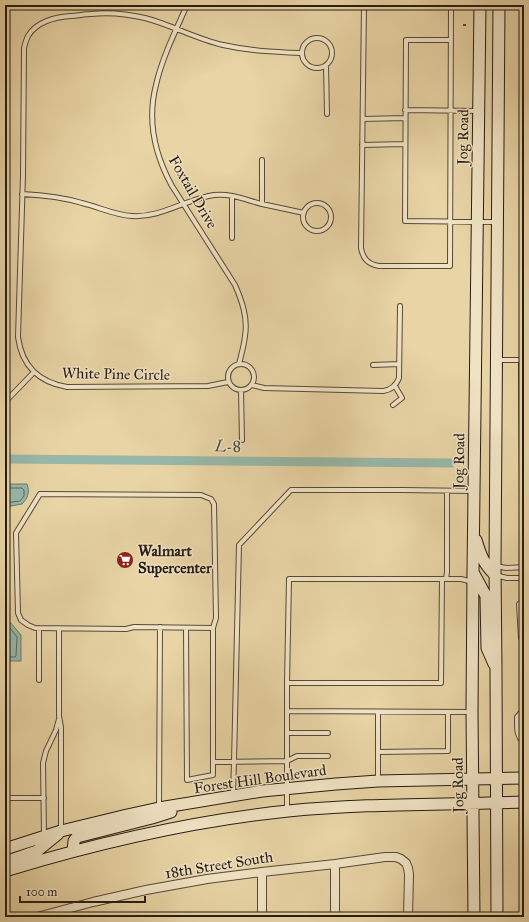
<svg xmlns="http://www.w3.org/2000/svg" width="529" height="922" viewBox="0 0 529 922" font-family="'IM FELL Great Primer',serif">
	<rect width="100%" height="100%" fill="#e8d4a5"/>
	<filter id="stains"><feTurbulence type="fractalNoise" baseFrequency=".005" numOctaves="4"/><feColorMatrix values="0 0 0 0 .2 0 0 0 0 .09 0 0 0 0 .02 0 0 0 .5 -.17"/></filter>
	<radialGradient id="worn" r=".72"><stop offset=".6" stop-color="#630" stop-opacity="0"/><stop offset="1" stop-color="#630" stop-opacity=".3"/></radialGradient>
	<path fill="#97b8a9" stroke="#6a7a6d" d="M5,484H27C30,492 28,498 22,504L5,507Z
		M5,568L7,571V609L9,621L21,635V661H5Z"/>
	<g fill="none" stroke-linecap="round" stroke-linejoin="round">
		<path stroke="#5f6a5e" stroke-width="1" d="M5,488H22L24,490V496L20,501L5,503
			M5,622L17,637L16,656L15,657H5"/>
		<path stroke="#97b8a9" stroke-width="9" d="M5,459L451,463"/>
		<g stroke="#574a38" stroke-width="6">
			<path id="service" d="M187,5C176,30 162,58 156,85C147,120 155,155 172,186L235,285C242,301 248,318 245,336C244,346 241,355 239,364
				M364,5L361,248C363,259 368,264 379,266H450L451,5
				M302 53a15 15 0 1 1 30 0a15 15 0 1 1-30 0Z
				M451,40H406L405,221L497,222
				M326,65L327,114
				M405,110L478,111
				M363,119L405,118
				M362,145L405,144
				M262,160V204
				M22,194C42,195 62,197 82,203C99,207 114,215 132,216C161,218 186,199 214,195C231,193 246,200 262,204C276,207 290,210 304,213
				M232,196V238
				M303 217a14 14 0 1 1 28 0a14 14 0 1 1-28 0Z
				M496,360H524
				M521,360L522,495L524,548
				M228 377a13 13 0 1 1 26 0a13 13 0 1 1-26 0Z
				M373,365L399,364
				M228,382L208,386L67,387C39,382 22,367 18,337L23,175L24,48C25,44 26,40 28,36C36,22 55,17 70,16C77,16 84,14 91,14C109,12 128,14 145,18C172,25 196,39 223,45C250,51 274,52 301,53
				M252,385L264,388L383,391C391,390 396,386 399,378L400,306
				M241,390L242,440
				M6,401L34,372
				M393,405L402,398L395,386
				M496,566L506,568L524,567
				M495,575L507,578H524
				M446,579L447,572V491
				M524,600L519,604L521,638L524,643
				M39,628V680
				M186,628L187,780L213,775V628L216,618L214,504L211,499L201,495L40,494L16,533L18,613L21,620L28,625L35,628L126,629L134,627L213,628
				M59,629V716L61,727V830
				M287,683H441L442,579
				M524,709L517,717C517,727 516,736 524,743
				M287,711L471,712
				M287,733H328
				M378,752L448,751V712
				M213,762L287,761L297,756H328
				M378,780V712
				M233,794L234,762L239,545L291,490H402L474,491
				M5,798H44
				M159,807L160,627
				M287,811V683L289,579H461L473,582
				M44,835L43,763L46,751L56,730L59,719"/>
		</g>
		<g stroke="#574a38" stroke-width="10">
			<path id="minor" d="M37,917L93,902L146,890L207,879L262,872L335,864L385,857H396L401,859L406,863L408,868L409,874L408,917
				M262,917V872
				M335,917V864"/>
		</g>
		<g stroke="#271c13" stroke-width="13">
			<path id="secondary" d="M476,540C481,556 483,563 495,575
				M473,572L486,596L487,648L494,664
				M5,849L61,831L127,815L159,808L262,791L336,784L378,781L524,778
				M73,851L74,841L77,837L152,818L171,812
				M5,862L37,851L58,834
				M5,871C97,843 192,821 288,811C367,803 446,805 524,802
				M474,917L472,712L473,572L480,5
				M497,917L496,670L495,566L499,5"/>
		</g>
		<path stroke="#271c13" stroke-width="1.5" stroke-dasharray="3 2" stroke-linecap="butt" d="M463,25H467"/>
		<use href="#service" stroke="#f0e3c4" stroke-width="4"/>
		<use href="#minor" stroke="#f0e3c4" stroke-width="8"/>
		<use href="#secondary" stroke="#f0e3c4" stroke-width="11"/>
	</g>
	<defs>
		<g id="supermarket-disc" transform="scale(0.9)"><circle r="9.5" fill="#8f2418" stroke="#f0e3c4"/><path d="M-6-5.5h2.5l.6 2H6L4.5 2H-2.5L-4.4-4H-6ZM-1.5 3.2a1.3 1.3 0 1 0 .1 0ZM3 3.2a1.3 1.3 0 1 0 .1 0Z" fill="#fff"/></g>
	</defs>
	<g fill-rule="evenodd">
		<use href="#supermarket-disc" x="125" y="560"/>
	</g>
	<g text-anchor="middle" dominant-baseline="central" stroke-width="3" stroke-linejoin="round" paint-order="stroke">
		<g font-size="15" fill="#271c13" stroke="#f0e3c4">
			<text transform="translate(463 137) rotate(-89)">Jog Road</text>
			<text transform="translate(193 192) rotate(60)">Foxtail Drive</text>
			<text transform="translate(116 374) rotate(1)">White Pine Circle</text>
			<text transform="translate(459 461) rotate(-89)">Jog Road</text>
			<text transform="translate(260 779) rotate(-8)">Forest Hill Boulevard</text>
			<text transform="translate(458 785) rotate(-91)">Jog Road</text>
			<text transform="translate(219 865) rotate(-9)">18th Street South</text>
		</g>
		<g font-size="15" font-weight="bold" fill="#271c13" stroke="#f0e3c4" text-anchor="start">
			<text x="138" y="551">Walmart<tspan x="138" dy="17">Supercenter</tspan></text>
		</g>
		<g font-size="16" font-style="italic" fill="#494b40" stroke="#f0e3c4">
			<text transform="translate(228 446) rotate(1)">L-8</text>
		</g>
	</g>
	<rect width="529" height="922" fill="none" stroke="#e8d4a5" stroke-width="20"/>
	<rect x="6" y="6" width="517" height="910" fill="none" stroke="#271c13" stroke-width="2"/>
	<rect x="10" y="10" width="509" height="902" fill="none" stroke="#271c13"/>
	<path d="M20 896v6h125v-6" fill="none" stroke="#271c13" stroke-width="2"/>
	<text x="26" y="896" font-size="12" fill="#271c13" stroke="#f0e3c4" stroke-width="3" paint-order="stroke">100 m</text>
	<rect width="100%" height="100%" filter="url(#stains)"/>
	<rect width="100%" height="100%" fill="url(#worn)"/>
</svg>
